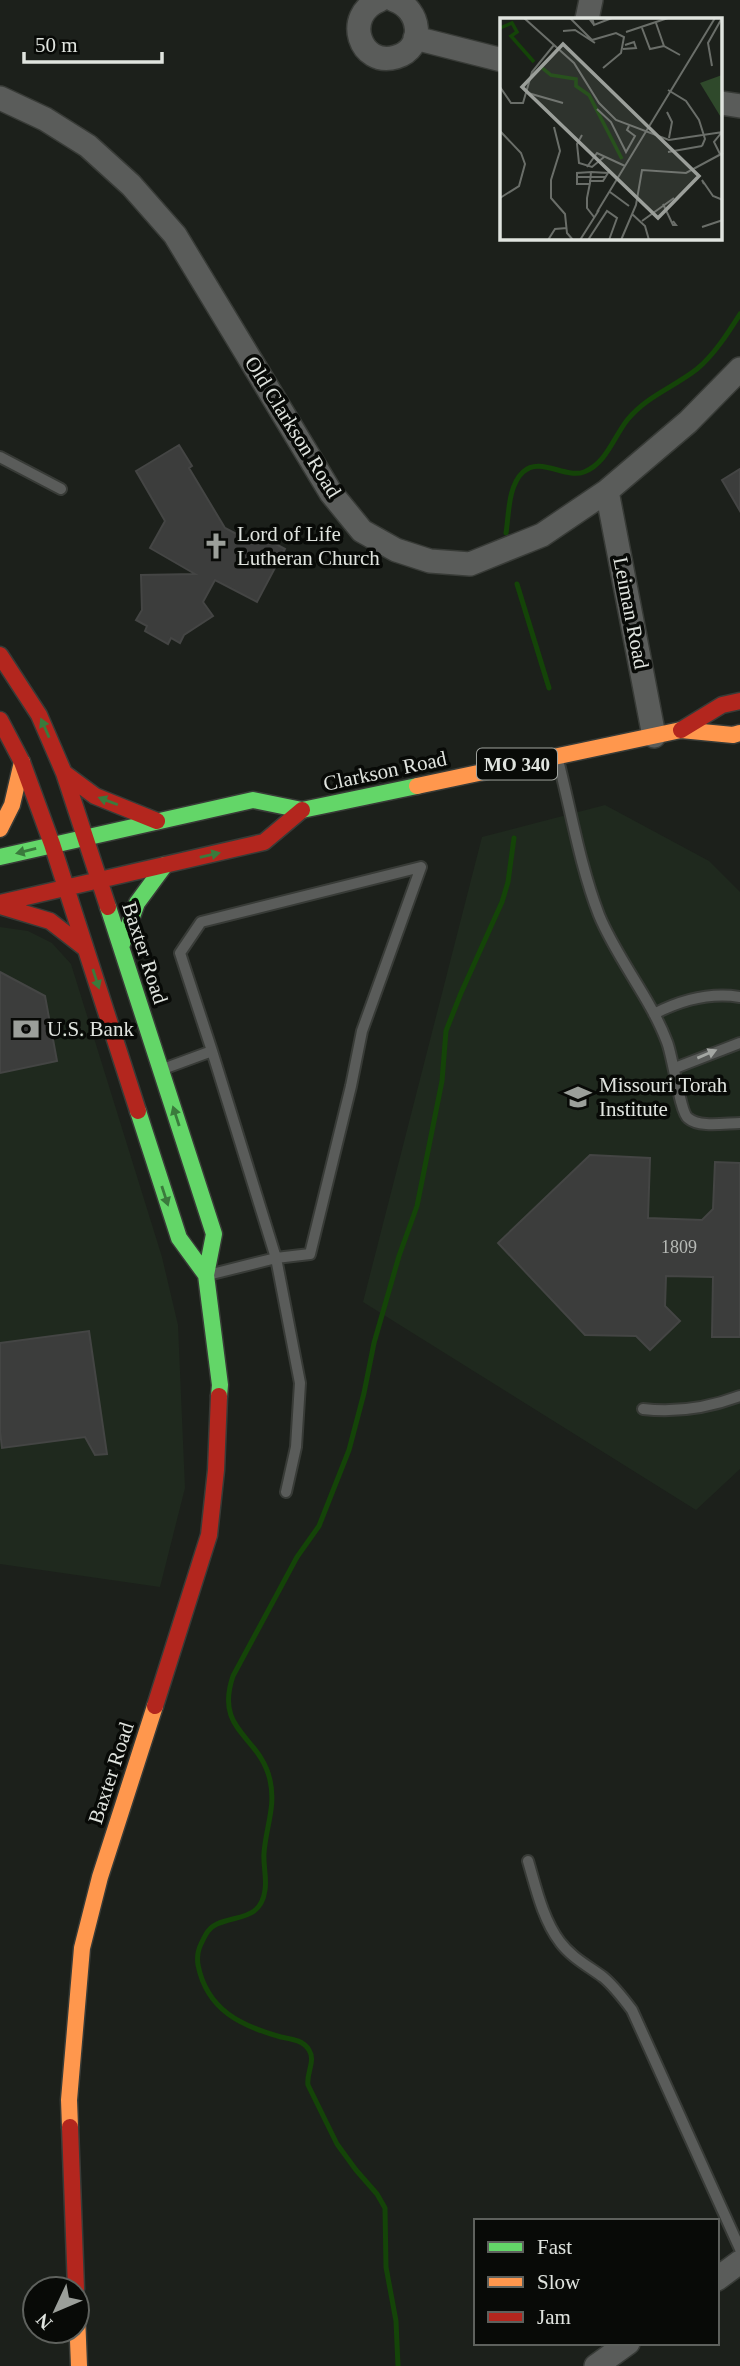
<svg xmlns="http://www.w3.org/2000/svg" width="740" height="2366" viewBox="0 0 740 2366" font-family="Georgia,serif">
	<rect width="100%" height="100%" fill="#1c201b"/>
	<path fill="#1f291e" d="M605,805L709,861L740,892V1469L696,1510L363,1302L482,837Z
		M0,927L28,931L52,943L71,964L162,1257L178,1325L185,1488L160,1587L0,1564Z"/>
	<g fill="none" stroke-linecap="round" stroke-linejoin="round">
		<path stroke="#144408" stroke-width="5" d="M506,533C509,514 508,486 523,472C540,456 565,479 584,472C607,463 614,436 628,419C647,396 674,387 697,369C714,355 728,333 740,314
			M517,584L549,688
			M398,2366L396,2321L386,2267L385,2208L377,2194L356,2170L337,2144L308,2085C306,2073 316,2061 309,2050C303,2040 291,2039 281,2037C241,2026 207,2010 198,1965C197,1958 198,1950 201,1944C205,1936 208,1928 217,1924C237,1915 261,1920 265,1890C267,1878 263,1865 264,1853C266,1826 276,1807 270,1780C260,1735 214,1732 233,1676L297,1557L319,1526L349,1450L364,1393L374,1343L399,1256L417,1206L442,1081L446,1031L461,993L502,902L508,882L514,838"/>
	</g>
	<path fill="#3c3d3c" stroke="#444544" stroke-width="2" d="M179,445L192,466L189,468L225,528L248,540L252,531L285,549L257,602L215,580L203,602L213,616L184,635L180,643L171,638L168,644L145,631L147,626L136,620L142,610L141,575L195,574L150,548L165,521L136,471Z
		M740,469V511L722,480Z
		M0,972L45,996L57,1061L0,1073Z
		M590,1155L650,1158L648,1218L702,1220L713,1209L715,1162L740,1163V1337H712L713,1277L666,1276L665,1306L680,1321L650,1350L636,1336L585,1335L498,1243Z
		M89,1331L107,1454L95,1455L85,1437L2,1448L0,1431V1343Z"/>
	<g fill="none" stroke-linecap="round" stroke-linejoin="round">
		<g stroke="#383b37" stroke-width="14">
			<path id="lane" d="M0,457L61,489
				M558,760C571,811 580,866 599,915C617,959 650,997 667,1042C673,1057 680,1112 688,1118C699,1128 726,1123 740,1123
				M654,1014C681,1000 709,992 740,997
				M212,1051L276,1258L212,1274
				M675,1068L740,1043
				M163,1069L212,1051L180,953L201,922L421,867L362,1031L351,1086L310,1254L276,1258L300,1383L296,1447L286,1492
				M643,1409C677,1413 708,1408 740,1396
				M528,1861C536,1888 543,1920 560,1942C571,1957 588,1966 603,1977C614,1986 623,1998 632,2010L740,2249"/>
		</g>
		<g stroke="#383b37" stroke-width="26">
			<path id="street" d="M380,0C342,15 360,68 396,57C426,48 421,9 394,0
				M587,19L591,0
				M415,38L502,60
				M0,98L45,119L88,146L131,185L175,235L331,493L362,531L396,550L430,561L470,564L542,535L607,491L688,422L740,369
				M721,103L740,106
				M607,491L654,736
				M717,2279L740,2262
				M596,2366L628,2343"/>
		</g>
		<g stroke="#383b37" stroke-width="19">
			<path id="fast" d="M0,857L253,800L302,810L417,786
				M108,907L214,1234L206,1275L220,1385L219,1396
				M121,947L137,903L165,865
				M138,1111L179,1238L206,1275"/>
		</g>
		<g stroke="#383b37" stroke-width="19">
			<path id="slow" d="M417,786L681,730L733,735L740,733
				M0,829L12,805L22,762
				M70,2127L69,2100L82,1948L100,1877L155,1706
				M77,2314L79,2366"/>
		</g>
		<g stroke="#383b37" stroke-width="19">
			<path id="jam" d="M0,655L39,715L64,773L108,907
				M0,720L22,762L52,844L138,1111
				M681,730L722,705L740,701
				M64,773L95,796L157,821
				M0,903L264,842L302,810
				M0,906L50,921L86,949
				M155,1706L209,1535L216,1470L219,1396
				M70,2127L76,2289"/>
		</g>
		<use href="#lane" stroke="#5a5c5a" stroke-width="10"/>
		<use href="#street" stroke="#5a5c5a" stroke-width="23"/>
		<use href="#fast" stroke="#63d668" stroke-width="16"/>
		<use href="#slow" stroke="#ff974d" stroke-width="16"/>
		<use href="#jam" stroke="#b3261e" stroke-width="16"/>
	</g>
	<defs><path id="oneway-solid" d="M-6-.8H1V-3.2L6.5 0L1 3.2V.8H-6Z" transform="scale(1.75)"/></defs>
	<g fill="#3a7a3c">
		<use href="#oneway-solid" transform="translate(45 728) rotate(-114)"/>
		<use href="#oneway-solid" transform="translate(108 801) rotate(-159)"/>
		<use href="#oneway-solid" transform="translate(26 851) rotate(166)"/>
		<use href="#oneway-solid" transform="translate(210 855) rotate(-13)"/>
		<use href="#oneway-solid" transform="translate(96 979) rotate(72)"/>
		<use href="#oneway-solid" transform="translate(176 1116) rotate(-108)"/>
		<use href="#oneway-solid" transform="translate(165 1196) rotate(72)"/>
	</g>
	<use fill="#a4a7a3" href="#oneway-solid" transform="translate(707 1054) rotate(-23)"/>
	<defs>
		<g id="church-bare" transform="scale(2.1)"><path d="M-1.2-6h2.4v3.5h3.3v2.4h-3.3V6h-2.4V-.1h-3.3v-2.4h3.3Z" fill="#9b9f9a" stroke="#080a07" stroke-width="2.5" paint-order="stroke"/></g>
		<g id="bank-bare" transform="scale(2.1)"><path d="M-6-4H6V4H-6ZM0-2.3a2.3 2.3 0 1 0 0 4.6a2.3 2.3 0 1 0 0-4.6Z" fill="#9b9f9a" stroke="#080a07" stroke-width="2.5" paint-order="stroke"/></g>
		<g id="school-bare" transform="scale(2.1)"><path d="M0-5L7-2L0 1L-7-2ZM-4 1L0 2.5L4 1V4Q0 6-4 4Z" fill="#9b9f9a" stroke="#080a07" stroke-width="2.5" paint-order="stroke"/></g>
	</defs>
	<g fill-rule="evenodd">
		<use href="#church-bare" x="216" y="546"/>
		<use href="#bank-bare" x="26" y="1029"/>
		<use href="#school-bare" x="578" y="1097"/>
	</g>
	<g text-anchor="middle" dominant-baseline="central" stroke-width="7" stroke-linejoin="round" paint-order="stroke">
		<g font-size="18" fill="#b7bab6">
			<text x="679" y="1247">1809</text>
		</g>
		<rect fill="#080a07" stroke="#9fa39e" stroke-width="2" x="477" y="748.5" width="80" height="31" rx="5"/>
		<g font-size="19" font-weight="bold" fill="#e0e4df">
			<text x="517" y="764">MO 340</text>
		</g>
		<g font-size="21" fill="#e0e4df" stroke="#080a07">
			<text transform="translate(293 427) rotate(58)">Old Clarkson Road</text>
			<text transform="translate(631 613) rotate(79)">Leiman Road</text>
			<text transform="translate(385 771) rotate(-12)">Clarkson Road</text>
			<text transform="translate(145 953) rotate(72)">Baxter Road</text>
			<text transform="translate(111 1773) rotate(-72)">Baxter Road</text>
		</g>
		<g font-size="21" fill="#e0e4df" stroke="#080a07" text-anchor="start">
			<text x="237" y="534">Lord of Life<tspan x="237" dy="24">Lutheran Church</tspan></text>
			<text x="47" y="1029">U.S. Bank</text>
			<text x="599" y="1085">Missouri Torah<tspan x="599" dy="24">Institute</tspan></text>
		</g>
	</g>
	<g transform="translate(500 18)">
		<rect width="222" height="222" fill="#1c201b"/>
		<path d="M222,57H223L222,101L200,65Z" fill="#2f492b"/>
		<path fill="none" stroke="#144408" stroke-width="3.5" d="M0,10L12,5L17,14L11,18L34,44M41,49L51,57L76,61V68L89,77L122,141"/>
		<path fill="none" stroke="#6a6e69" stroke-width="2" d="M24,0L74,45L99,85L116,102L169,122L223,114M70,0L92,22L116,15L124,19L121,35L103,50M156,5L164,28L180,37M94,7L91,3H93L94,7L112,0M142,10L150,31L164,28M63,13L75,12L95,25M126,14L168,0M123,31L136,30L134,24L125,27M212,48L208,25L222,0M0,69L11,85H23L32,54L54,27M168,72L186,83L199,102L205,121L202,128M28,75L63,85M97,91L111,104L126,134L135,118L127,112L129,108M167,94L172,104L169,120M54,109L60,133L51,162V180L65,196L67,215L73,222M0,113L21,135L25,146L19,168L0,180M82,117L77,126L79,145L92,149L104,139M168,134L202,128M220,136L214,124L222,114M87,149L97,135L125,148M77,159H106M89,163H103L108,155L91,154M90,166H77V155L91,154L90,165L87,180V190L94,199M204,166L202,162L213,178L223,182M110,174L129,188M163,186L173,207H176L173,203M97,194L215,0M132,196L145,208L149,222M142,203L174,180M202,209L223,202M48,222L55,211L67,210M80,222L99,192M88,222L107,193L117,200L109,222M121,222L136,187L142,152L186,155L223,135"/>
		<path fill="#9b9f9a" fill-opacity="0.15" stroke="#9b9f9a" stroke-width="3.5" d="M63,26L199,158L158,200L22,69Z"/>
		<rect width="222" height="222" fill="none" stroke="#e0e4df" stroke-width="3.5"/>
	</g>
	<rect x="474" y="2219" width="245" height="126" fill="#080a07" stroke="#5e615d" stroke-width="2"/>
	<rect x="488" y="2242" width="35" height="10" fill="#63d668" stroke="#5e615d" stroke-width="2"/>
	<text x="537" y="2254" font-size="21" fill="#e0e4df">Fast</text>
	<rect x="488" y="2277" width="35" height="10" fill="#ff974d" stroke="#5e615d" stroke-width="2"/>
	<text x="537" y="2289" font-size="21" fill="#e0e4df">Slow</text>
	<rect x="488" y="2312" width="35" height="10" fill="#b3261e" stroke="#5e615d" stroke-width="2"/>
	<text x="537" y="2324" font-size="21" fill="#e0e4df">Jam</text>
	<g transform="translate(56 2310) rotate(226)"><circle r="33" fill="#080a07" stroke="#5e615d" stroke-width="2"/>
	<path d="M0-5L12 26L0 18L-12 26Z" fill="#9b9f9a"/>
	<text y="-10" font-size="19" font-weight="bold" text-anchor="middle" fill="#e0e4df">N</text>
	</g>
	<path d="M24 52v10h138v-10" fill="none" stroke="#e0e4df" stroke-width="3.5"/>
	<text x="35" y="52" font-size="21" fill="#e0e4df" stroke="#080a07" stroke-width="5" paint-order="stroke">50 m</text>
</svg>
